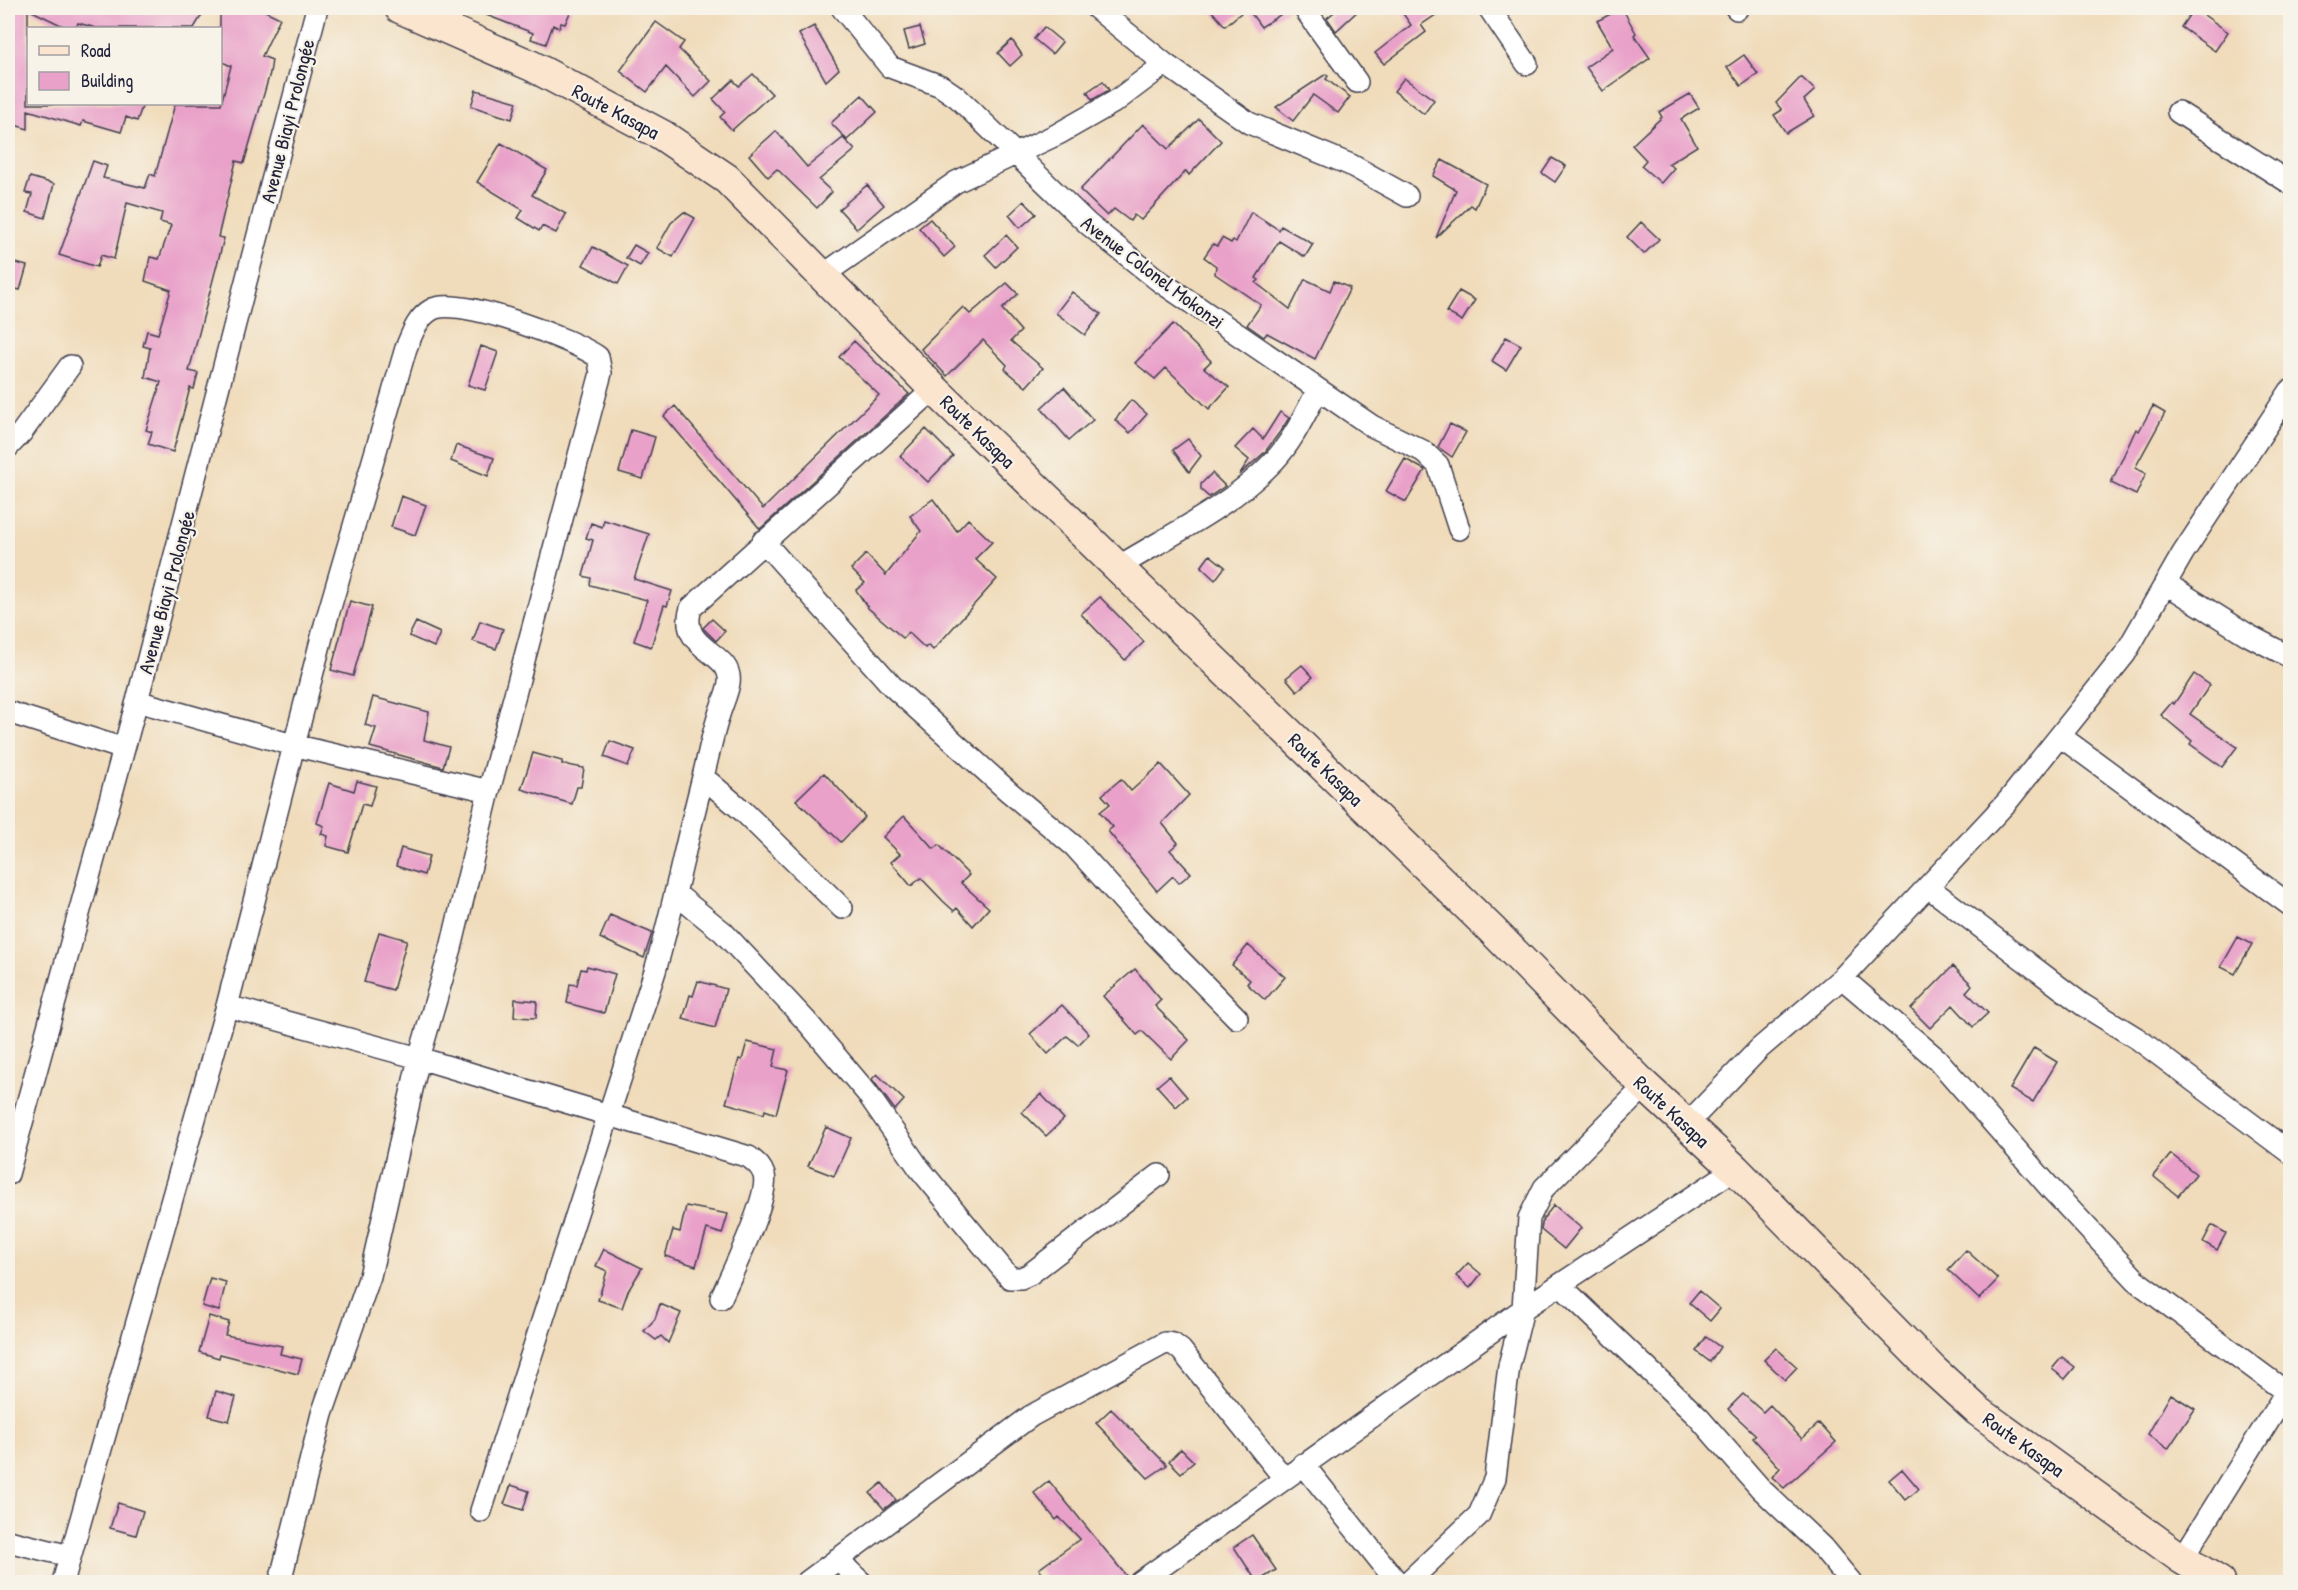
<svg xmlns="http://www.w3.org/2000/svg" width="2298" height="1590" viewBox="0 0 2298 1590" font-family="'Patrick Hand',sans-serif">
	<rect width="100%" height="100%" fill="#f7f3e8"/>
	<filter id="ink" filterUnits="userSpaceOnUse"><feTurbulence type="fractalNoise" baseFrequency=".0167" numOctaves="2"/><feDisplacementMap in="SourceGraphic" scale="12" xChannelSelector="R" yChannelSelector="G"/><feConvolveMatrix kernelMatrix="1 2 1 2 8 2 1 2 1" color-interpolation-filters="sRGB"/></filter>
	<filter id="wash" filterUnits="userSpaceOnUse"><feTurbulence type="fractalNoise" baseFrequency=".008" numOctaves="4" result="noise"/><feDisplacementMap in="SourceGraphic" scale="24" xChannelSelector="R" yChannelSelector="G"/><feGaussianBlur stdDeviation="1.35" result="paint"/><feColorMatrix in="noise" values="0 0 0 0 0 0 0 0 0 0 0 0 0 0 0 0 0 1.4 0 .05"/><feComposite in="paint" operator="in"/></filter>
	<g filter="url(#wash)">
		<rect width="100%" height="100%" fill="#f0dbba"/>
		<g id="blocks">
			<path fill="#e9a0c9" d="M8,8H206L194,28H96L78,23L76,28H67L28,9V104H143L137,121L126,117L121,132L83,121L81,126L28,110V129L8,123Z
				M220,8H259L280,18L262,56L272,60L270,73L244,163L236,161L218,237L224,238L189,371L198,373L194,389L190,388L173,452L148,444L152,432L146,430L161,382L145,377L150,348L143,346L147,331L158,334L171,290L145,281L150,257L159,259L171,225L160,222L162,213L127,203L114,259L101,255L97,267L59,255L93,161L107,166L103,178L145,188L150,174L155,176L175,104H221L231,66L220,61Z
				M468,8H572L565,24L561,23L559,28L553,25L546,44L531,39L533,33Z
				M1209,8H1247L1225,26Z
				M1247,8H1291L1261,27Z
				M1339,8H1361L1336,31L1327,18Z
				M1399,8H1446L1421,25L1426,32L1384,64L1375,53L1411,25Z
				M1622,8L1636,33L1634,35L1650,58L1603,91L1586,67L1613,48L1597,21Z
				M2194,8L2228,32L2215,51L2181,27Z
				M656,22L684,42L679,49L711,81L695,97L666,67L647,92L620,71Z
				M814,26L839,69L826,81L799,34Z
				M920,27L925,44L909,49L904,31Z
				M1044,27L1062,42L1052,54L1034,39Z
				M1012,40L1022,55L1010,66L998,53Z
				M1744,55L1758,74L1741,86L1727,67Z
				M753,74L772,94L732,130L720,117L725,112L713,99L733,80L739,86Z
				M1326,74L1328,76L1326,79L1350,97L1338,113L1313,95L1293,121L1276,107Z
				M1801,77L1815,90L1804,100L1814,116L1786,133L1774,115L1782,110L1776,103Z
				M1404,78L1434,100L1424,114L1394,91Z
				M1103,81L1109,90L1092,100L1087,92Z
				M476,90L517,102L512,119L471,106Z
				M1690,94L1699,108L1681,119L1697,146L1668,164L1674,168L1661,183L1641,166L1646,160L1632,145L1662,117L1659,112Z
				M862,95L877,112L847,140L831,123Z
				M1199,119L1221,141L1189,175L1186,171L1141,220L1134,215L1130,221L1114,209L1107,216L1080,190L1143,124L1168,149Z
				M776,131L807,167L843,138L855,150L819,180L832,192L817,208L777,169L768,177L749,155Z
				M501,143L547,170L532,195L566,214L556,233L542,226L539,231L518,218L523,210L477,182Z
				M1552,158L1566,166L1555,182L1542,173Z
				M1442,160L1486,184L1475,208L1471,205L1436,238L1456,190L1433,176Z
				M30,177L54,184L45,218L27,212L32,194L25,193Z
				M867,185L884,205L857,229L839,209Z
				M1024,201L1036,214L1020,228L1009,215Z
				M684,212L695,218L673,257L657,248L671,223Z
				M1251,212L1279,230L1281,226L1313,244L1305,257L1279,241L1256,278L1259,280L1256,283L1290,309L1305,279L1330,291L1334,281L1350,288L1315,359L1267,333L1264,337L1247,325L1261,305L1215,274L1216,266L1204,257L1213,244L1217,246L1222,238L1231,243L1233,240L1236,242Z
				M930,219L955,247L944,257L919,228Z
				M1641,222L1659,239L1644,254L1627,237Z
				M1006,235L1017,247L996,267L985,255Z
				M634,245L648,253L640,266L626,258Z
				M593,247L628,266L618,284L583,265Z
				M12,262L27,266L20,290L8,287Z
				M1007,283L1018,294L1002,309L1021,331L1011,341L1043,368L1026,387L1005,369L1007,365L983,340L947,376L921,349L963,307L970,314Z
				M1459,291L1475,300L1462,321L1446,312Z
				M1072,292L1101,314L1085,335L1056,313Z
				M1173,324L1211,361L1204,368L1229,387L1209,409L1166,368L1155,379L1135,363Z
				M1506,337L1521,345L1506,370L1492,361Z
				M854,341L909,394L760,529L664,416L675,406L763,509L879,395L839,357Z
				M481,346L498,352L485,390L468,385Z
				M1064,387L1093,420L1069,440L1041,408Z
				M1131,400L1147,414L1130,433L1115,420Z
				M2153,406L2165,413L2135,468L2146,473L2136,495L2111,483L2136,429L2139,431Z
				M1280,412L1289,418L1282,429L1265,452L1239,475L1249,460L1235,448L1253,429L1263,439Z
				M1450,424L1466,432L1452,457L1438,447Z
				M926,429L953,456L928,482L900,456Z
				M631,430L655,437L643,479L619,472Z
				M1188,439L1201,456L1189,472L1173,450Z
				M456,445L494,458L488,476L451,461Z
				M1405,459L1425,470L1406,502L1386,491Z
				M1212,473L1225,486L1209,497L1201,490V484Z
				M401,496L426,505L415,535L391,527Z
				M933,499L957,531L968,519L992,542L975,559L997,579L933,650L928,645L925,648L908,632L903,638L868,608L856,590L865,583L851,569L866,554L886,575L921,531L910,516Z
				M604,520L649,534L634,579L672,591L667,606L664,605L651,647L634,641L647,600L590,585L591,578L583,576L593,540L586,538L591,523L602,527Z
				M1210,555L1225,567L1215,580L1201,567Z
				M1100,597L1144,642L1125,660L1081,614Z
				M350,601L372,607L353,676L331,670Z
				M712,619L725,631L716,641L703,628Z
				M480,621L503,629L496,649L473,641Z
				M416,622L440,633L434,647L409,636Z
				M1302,665L1313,677L1297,691L1286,678Z
				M2194,674L2210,685L2190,714L2237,747L2222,767L2190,744L2192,741L2161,715L2172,702L2174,704Z
				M373,697L429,712L424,740L449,747L443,767L370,747L376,728L365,725Z
				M610,741L635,750L628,766L604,757Z
				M533,753L562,761V764L584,768L581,787H577L572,804L521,789Z
				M1161,764L1189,795L1162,823L1178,843L1170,850L1191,873L1179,883L1173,876L1157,891L1108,831L1113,827L1100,812L1110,804L1102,795L1121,779L1131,791Z
				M824,773L865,817L841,842L796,800Z
				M357,781L376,786L370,806L362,804L348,852L326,846L328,836L321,834L324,826L317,823L329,783L354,791Z
				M904,816L934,849L939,845L969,875L961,883L989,908L973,926L957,908L954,911L943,901L921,878L911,886L891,862L900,854L883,837Z
				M401,848L429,856L424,875L396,866Z
				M610,915L652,933L644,958L600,938Z
				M379,932L407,940L393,990L364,982Z
				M2238,937L2252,944L2235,974L2221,967Z
				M1248,945L1285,977L1265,1000L1247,984L1250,980L1232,965Z
				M587,966L615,974L604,1013L567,1003L570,984L577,985L581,969L586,970Z
				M1953,966L1972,985L1966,992L1988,1013L1973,1027L1953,1005L1930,1028L1911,1009Z
				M1135,969L1161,1000L1155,1006L1189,1040L1171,1059L1142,1031L1137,1035L1103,996Z
				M698,981L726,989L715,1028L683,1019L690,995L693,996Z
				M515,999L537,1001L536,1018L514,1017Z
				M1062,1005L1089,1034L1078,1045L1067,1036L1048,1054L1030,1034Z
				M747,1042L777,1049L773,1067L788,1070L776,1114L765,1110L764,1114L726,1103L739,1059L742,1060Z
				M2034,1048L2057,1062L2033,1102L2010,1089Z
				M877,1074L904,1100L895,1110L872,1079Z
				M1169,1076L1187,1097L1176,1107L1157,1086Z
				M1041,1094L1064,1119L1046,1136L1022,1112Z
				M826,1127L851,1138L834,1176L808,1166Z
				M2171,1154L2196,1174L2178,1196L2153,1176Z
				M1554,1205L1581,1228L1564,1249L1541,1230L1543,1219Z
				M686,1206L728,1214L722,1234L707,1229L696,1266L665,1256L673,1230L680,1232Z
				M2212,1225L2226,1233L2217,1250L2203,1242Z
				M604,1249L642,1268L628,1291L622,1308L598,1300L607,1271L596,1266Z
				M1966,1250L1998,1279L1979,1299L1948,1270Z
				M1468,1263L1481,1274L1470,1288L1456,1276Z
				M210,1278L226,1282L219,1311L202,1306Z
				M1699,1291L1720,1309L1710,1321L1689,1303Z
				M660,1304L681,1313L668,1343L661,1336L656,1340L644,1331L655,1319Z
				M209,1316L229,1322L225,1335L282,1346L280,1354L302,1359L298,1374L220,1354L219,1358L199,1352Z
				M1706,1337L1720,1347L1710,1362L1696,1351Z
				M1776,1348L1797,1367L1785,1380L1764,1360Z
				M2062,1357L2075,1367L2065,1379L2052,1369Z
				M216,1391L236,1397L229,1421L209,1416Z
				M1743,1394L1763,1412L1770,1405L1802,1439L1819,1423L1836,1442L1784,1488L1772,1477L1780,1468L1753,1438L1756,1435L1728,1409Z
				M2171,1394L2195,1409L2168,1449L2148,1434Z
				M1111,1409L1167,1465L1148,1478L1096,1423Z
				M1181,1449L1194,1462L1181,1473L1169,1461Z
				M1902,1469L1919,1489L1906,1500L1889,1480Z
				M1049,1481L1128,1578L1127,1582H1048L1039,1569L1080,1539L1059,1517L1056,1520L1034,1493Z
				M882,1483L896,1500L884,1509L870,1493Z
				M511,1485L529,1491L523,1510L504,1504Z
				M118,1503L143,1511L136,1535L110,1528Z
				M1252,1535L1276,1570L1257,1582L1234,1547Z"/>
		</g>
	</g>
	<g filter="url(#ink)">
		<use href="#blocks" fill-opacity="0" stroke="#413e4e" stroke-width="1.5"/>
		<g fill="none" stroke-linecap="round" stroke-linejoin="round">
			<g stroke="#413e4e" stroke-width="24">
				<path id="minor" d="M842,8L890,67L941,86L957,97L1088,224L1158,280L1372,426L1423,451L1438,465L1459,529
					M1096,8L1165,64L1249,123L1351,165L1407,196
					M1304,8L1357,82
					M1489,8L1527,64
					M1736,8L1737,9
					M2178,112L2290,183
					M823,275L956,182L1058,134L1116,101L1165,64
					M8,447L22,432L70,366
					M763,541L892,686L1008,791L1074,846L1138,917L1237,1018
					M1118,567C1170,535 1231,506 1274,461C1293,441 1305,414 1318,390
					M2165,583L2248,635L2290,657
					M8,712L124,749
					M2060,736L2290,905
					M703,777L744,812L842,908
					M1928,887L2083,1005L2138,1039L2290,1153
					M676,894L723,932L808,1023L867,1093L919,1168L1010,1278H1021L1030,1274L1159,1175
					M1842,978L1937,1059L2051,1189L2139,1283L2286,1392L2182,1559
					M227,1006L419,1058L749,1157C756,1163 761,1166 764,1175C770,1197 731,1274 721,1298
					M1686,1125L1759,1049L1842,978L2007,802L2125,654L2183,553L2290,391
					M8,1174L137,701L317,8
					M1560,1285L1699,1418L1761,1489L1822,1547L1851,1582
					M1303,1464L1397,1582
					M481,1511L655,971C673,909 685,847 701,785C707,762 711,740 718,718C721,706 727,695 729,683C734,651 677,651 691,608L934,389
					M8,1541L70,1556
					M837,1559L861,1582
					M63,1582L227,1006L325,625L406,348C412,334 417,318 431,310C456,294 574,340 598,357L601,373L489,791L293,745L137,701
					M280,1582L322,1414L370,1276L419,1058L451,948L489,791
					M807,1582L1031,1416L1165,1343L1173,1344L1181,1350L1284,1478
					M1140,1582L1523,1309L1529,1218L1544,1188L1645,1086
					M1408,1582L1479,1515L1495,1478L1509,1366L1523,1309L1735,1169"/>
			</g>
			<g stroke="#413e4e" stroke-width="33">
				<path id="secondary" d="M400,8L532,66L662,135L727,179L934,389L1492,930L1645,1086L1735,1169L1933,1370L1978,1411L2182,1559L2220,1582"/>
			</g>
			<use href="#minor" stroke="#fff" stroke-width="21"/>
			<use href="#secondary" stroke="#fbe5cf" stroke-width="30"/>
		</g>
	</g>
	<g text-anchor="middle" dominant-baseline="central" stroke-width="4.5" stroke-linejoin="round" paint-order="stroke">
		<g font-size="20" fill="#22223b" stroke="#f7f3e8">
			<text transform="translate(616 111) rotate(28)">Route Kasapa</text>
			<text transform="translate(287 121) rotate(-76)">Avenue Biayi Prolongée</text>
			<text transform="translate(1153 272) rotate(37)">Avenue Colonel Mokonzi</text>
			<text transform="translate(978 431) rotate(44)">Route Kasapa</text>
			<text transform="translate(166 592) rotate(-75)">Avenue Biayi Prolongée</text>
			<text transform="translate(1326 769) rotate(44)">Route Kasapa</text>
			<text transform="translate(1672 1111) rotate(43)">Route Kasapa</text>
			<text transform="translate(2024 1444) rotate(36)">Route Kasapa</text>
		</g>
	</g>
	<rect width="2298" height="1590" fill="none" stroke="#f7f3e8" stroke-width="30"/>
	<rect x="27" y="27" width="195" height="78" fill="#f7f3e8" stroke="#a29fa3" stroke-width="1.5"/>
	<rect x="39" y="46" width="30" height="9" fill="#fbe5cf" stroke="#a29fa3" stroke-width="1.5"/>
	<text x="81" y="57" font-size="18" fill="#22223b">Road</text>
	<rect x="39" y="72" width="30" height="18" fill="#e9a0c9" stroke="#a29fa3" stroke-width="1.5"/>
	<text x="81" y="87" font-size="18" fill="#22223b">Building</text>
</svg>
